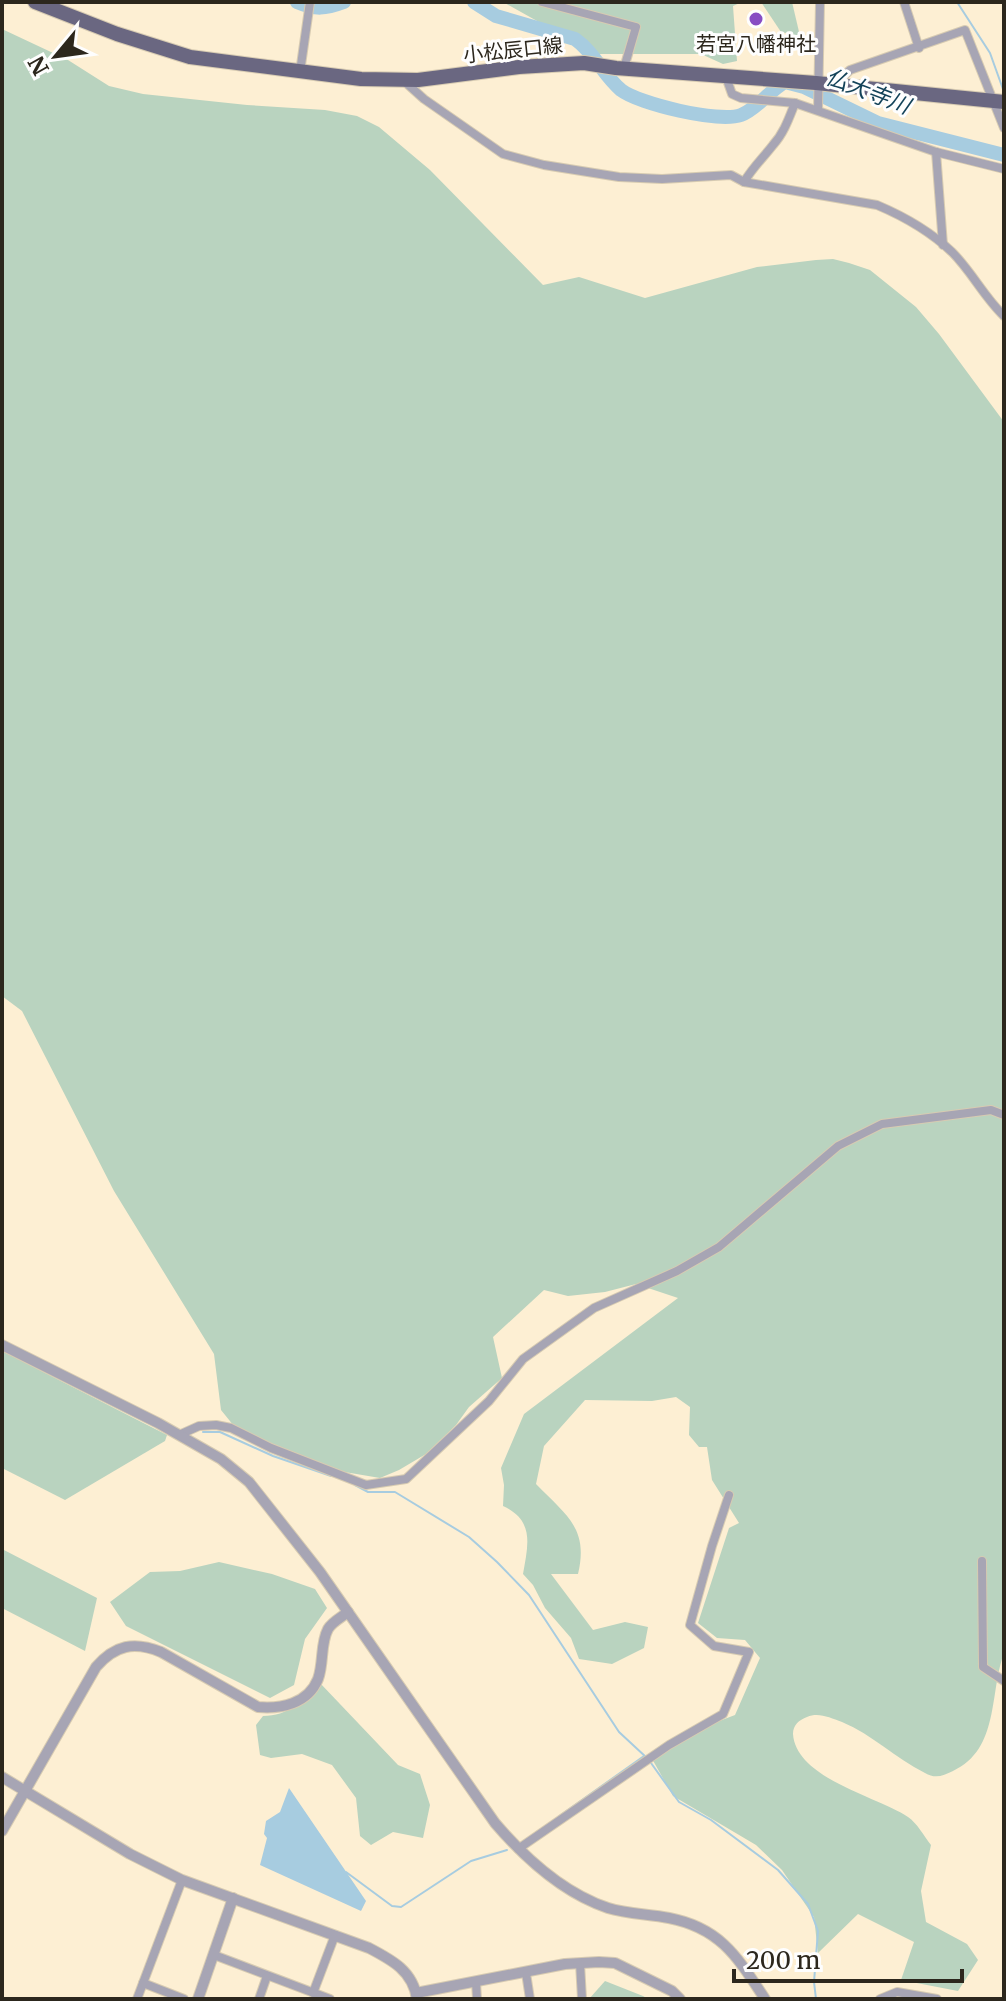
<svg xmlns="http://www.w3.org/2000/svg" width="1006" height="2001" font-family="Merriweather,'Noto Sans JP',serif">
	<rect width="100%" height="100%" fill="#fdefd3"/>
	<g fill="#b9d3bf">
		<polygon points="503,2 742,2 733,6 737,61 723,64 701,54 596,54"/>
		<polygon points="761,2 792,2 800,36 781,32"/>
		<path d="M2,29L68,60L109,86L143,94L247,105L325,110L357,116L379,127L430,170L543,285L579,277L645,298L757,267L816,260L833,259L849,263L870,270L916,307L939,334L1004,422V1653C989,1693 1000,1749 953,1771C943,1776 935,1779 925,1773C895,1758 873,1735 842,1722C830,1718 819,1712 807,1717C799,1720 793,1725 793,1734C796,1779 879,1797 908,1817C917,1823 924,1836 931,1845L921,1891L926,1922L967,1944L978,1960L958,1991L901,1980L914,1942L858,1914L818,1953L814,1917L782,1870L756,1845L673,1796L651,1757L667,1741L735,1715L760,1658L745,1640L717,1638L698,1623L729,1528L739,1523L712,1480L707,1447H699L689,1435L690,1407L676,1397L652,1401L585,1400L544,1446L536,1484C566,1515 589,1528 578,1574H551L593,1630L625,1622L648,1627L644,1648L612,1664L579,1659L571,1638L545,1608L533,1585L523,1574C528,1545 535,1521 503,1506L504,1485L501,1468L524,1414L678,1298L636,1284L605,1292L568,1296L544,1290L493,1337L502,1378L469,1407L456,1425L426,1454L399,1470L380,1478L327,1469L281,1447L238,1431L221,1410L214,1354L114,1191L22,1011L2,996Z"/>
		<polygon points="2,1351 167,1435 165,1441 65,1500 2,1468"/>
		<polygon points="2,1549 97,1598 85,1651 2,1608"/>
		<polygon points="219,1562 272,1574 315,1589 327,1608 305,1639 294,1685 270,1698 126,1626 110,1602 150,1572 180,1571"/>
		<path d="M320,1683L398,1765L420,1774L430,1805L423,1838L393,1832L371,1845L360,1836L356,1798L332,1765L302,1754L271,1758L260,1755L256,1725L263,1716C288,1716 303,1701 320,1683Z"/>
		<polygon points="605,1981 643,1996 648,1999 589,1999"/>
	</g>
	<polygon fill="#a7cce0" points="289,1788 366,1901 361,1911 260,1865 267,1838 264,1834 266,1821 280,1812"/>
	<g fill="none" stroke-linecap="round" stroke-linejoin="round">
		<g stroke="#a7cce0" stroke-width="2">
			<polyline points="957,2 990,53 1004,92"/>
			<polyline points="203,1432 220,1432 273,1456 331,1476"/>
			<polyline points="355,1485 368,1492 395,1492 469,1537 497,1562 529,1595 619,1732 647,1758"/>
			<polyline points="651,1763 679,1802 711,1820 778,1870 808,1904 818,1931 814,1982 816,1999"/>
			<polyline points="558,1817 644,1756"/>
			<polyline points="346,1872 392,1906 401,1907 471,1861 507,1850"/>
			<polyline points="891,1998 911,1999"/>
		</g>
		<g stroke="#a7cce0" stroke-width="14">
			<path d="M297,2C316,10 325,9 344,2"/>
			<path d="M474,2L496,16L575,39C595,53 603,75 621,90C639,104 719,123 741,115C757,109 769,91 785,82L804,87L878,123L1004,155"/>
		</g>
		<g stroke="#d7cbb2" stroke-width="10">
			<g id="minor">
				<polyline points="542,2 636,27 624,68"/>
				<polyline points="904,2 919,48"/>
				<polyline points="300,72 310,2"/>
				<polyline points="726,77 732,94 741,98 795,103 936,152 1004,169"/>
				<path d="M404,81L424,99L503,154L544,165L619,177L662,179L731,175L744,182L877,205C903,216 932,233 952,252C972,272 984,297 1004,316"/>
				<polyline points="834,85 850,70 965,30 1004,128"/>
				<polyline points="818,110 820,2"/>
				<polyline points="936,152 943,245"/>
				<path d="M744,182C753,167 763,158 773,145C784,133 789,118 795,103"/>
				<polyline points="179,1435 199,1426 216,1425 231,1428 271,1448 366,1485 406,1479 489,1401 523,1359 594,1308 677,1271 719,1247 838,1146 882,1124 991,1110 1004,1115"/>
				<polyline points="982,1561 983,1667 1004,1681"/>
				<polyline points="518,1849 669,1745 723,1714 749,1652 714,1646 690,1625 712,1546 729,1495"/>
				<polyline points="214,1955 330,1999"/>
				<polyline points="580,1963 582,1999"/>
				<polyline points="526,1973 530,1999"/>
				<polyline points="476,1982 477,1999"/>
				<polyline points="143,1983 184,1999"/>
				<polyline points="313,1993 335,1935"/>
				<polyline points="137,1999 182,1880"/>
				<polyline points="259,1999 267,1976"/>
				<polyline points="880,1999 897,1992 937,1999"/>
			</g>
		</g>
		<g stroke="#d7cbb2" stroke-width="12">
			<g id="tertiary">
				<path d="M2,1345L158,1423L221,1459L249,1482L320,1572L495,1823C525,1858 563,1893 608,1908C627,1914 649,1914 669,1918C721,1928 738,1958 765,1999"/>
				<path d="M2,1777L130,1854L182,1880L369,1948C392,1960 413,1971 417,1999"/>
				<path d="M2,1831L96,1667C115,1645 134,1641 161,1652L258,1707C281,1709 308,1704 318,1679C324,1663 320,1644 328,1629C332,1622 342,1617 348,1612"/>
				<polyline points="416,1993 565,1964 599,1962 615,1963 672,1991 680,1999"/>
				<polyline points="198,1999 233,1898"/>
			</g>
		</g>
		<g stroke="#d7cbb2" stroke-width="16">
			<polyline id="primary" points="35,2 117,34 190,57 361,79 418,80 519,67 584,63 616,68 816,83 1004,102"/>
		</g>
		<use href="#minor" stroke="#a7a5b4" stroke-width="8"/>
		<use href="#tertiary" stroke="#a7a5b4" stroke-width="10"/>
		<use href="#primary" stroke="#6a6781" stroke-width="14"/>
	</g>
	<circle fill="#884dc3" stroke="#fefefe" stroke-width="3" cx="756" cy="19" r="8"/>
	<g text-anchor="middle" stroke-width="6" stroke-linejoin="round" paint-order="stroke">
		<g font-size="20" fill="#2c271d" stroke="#fefefe">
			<text x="756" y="51">若宮八幡神社</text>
		</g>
		<g font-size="20" fill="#2c271d" stroke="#fefefe">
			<text transform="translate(513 50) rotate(-6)" y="7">小松辰口線</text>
		</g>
		<g font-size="22" font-style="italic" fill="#144359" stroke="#fefefe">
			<text transform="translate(868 91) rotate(21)" y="8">仏大寺川</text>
		</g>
	</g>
	<rect width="1006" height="2001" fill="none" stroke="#2c271d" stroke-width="8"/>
	<g transform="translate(56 56) rotate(241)" stroke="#fefefe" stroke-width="6" paint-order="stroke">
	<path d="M0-6L14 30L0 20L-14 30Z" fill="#2c271d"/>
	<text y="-12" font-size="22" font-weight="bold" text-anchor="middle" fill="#2c271d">N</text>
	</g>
	<path d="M734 1969v12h228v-12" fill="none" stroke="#2c271d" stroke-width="4"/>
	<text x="746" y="1969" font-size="24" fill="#2c271d" stroke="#fefefe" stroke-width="6" paint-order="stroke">200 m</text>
</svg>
